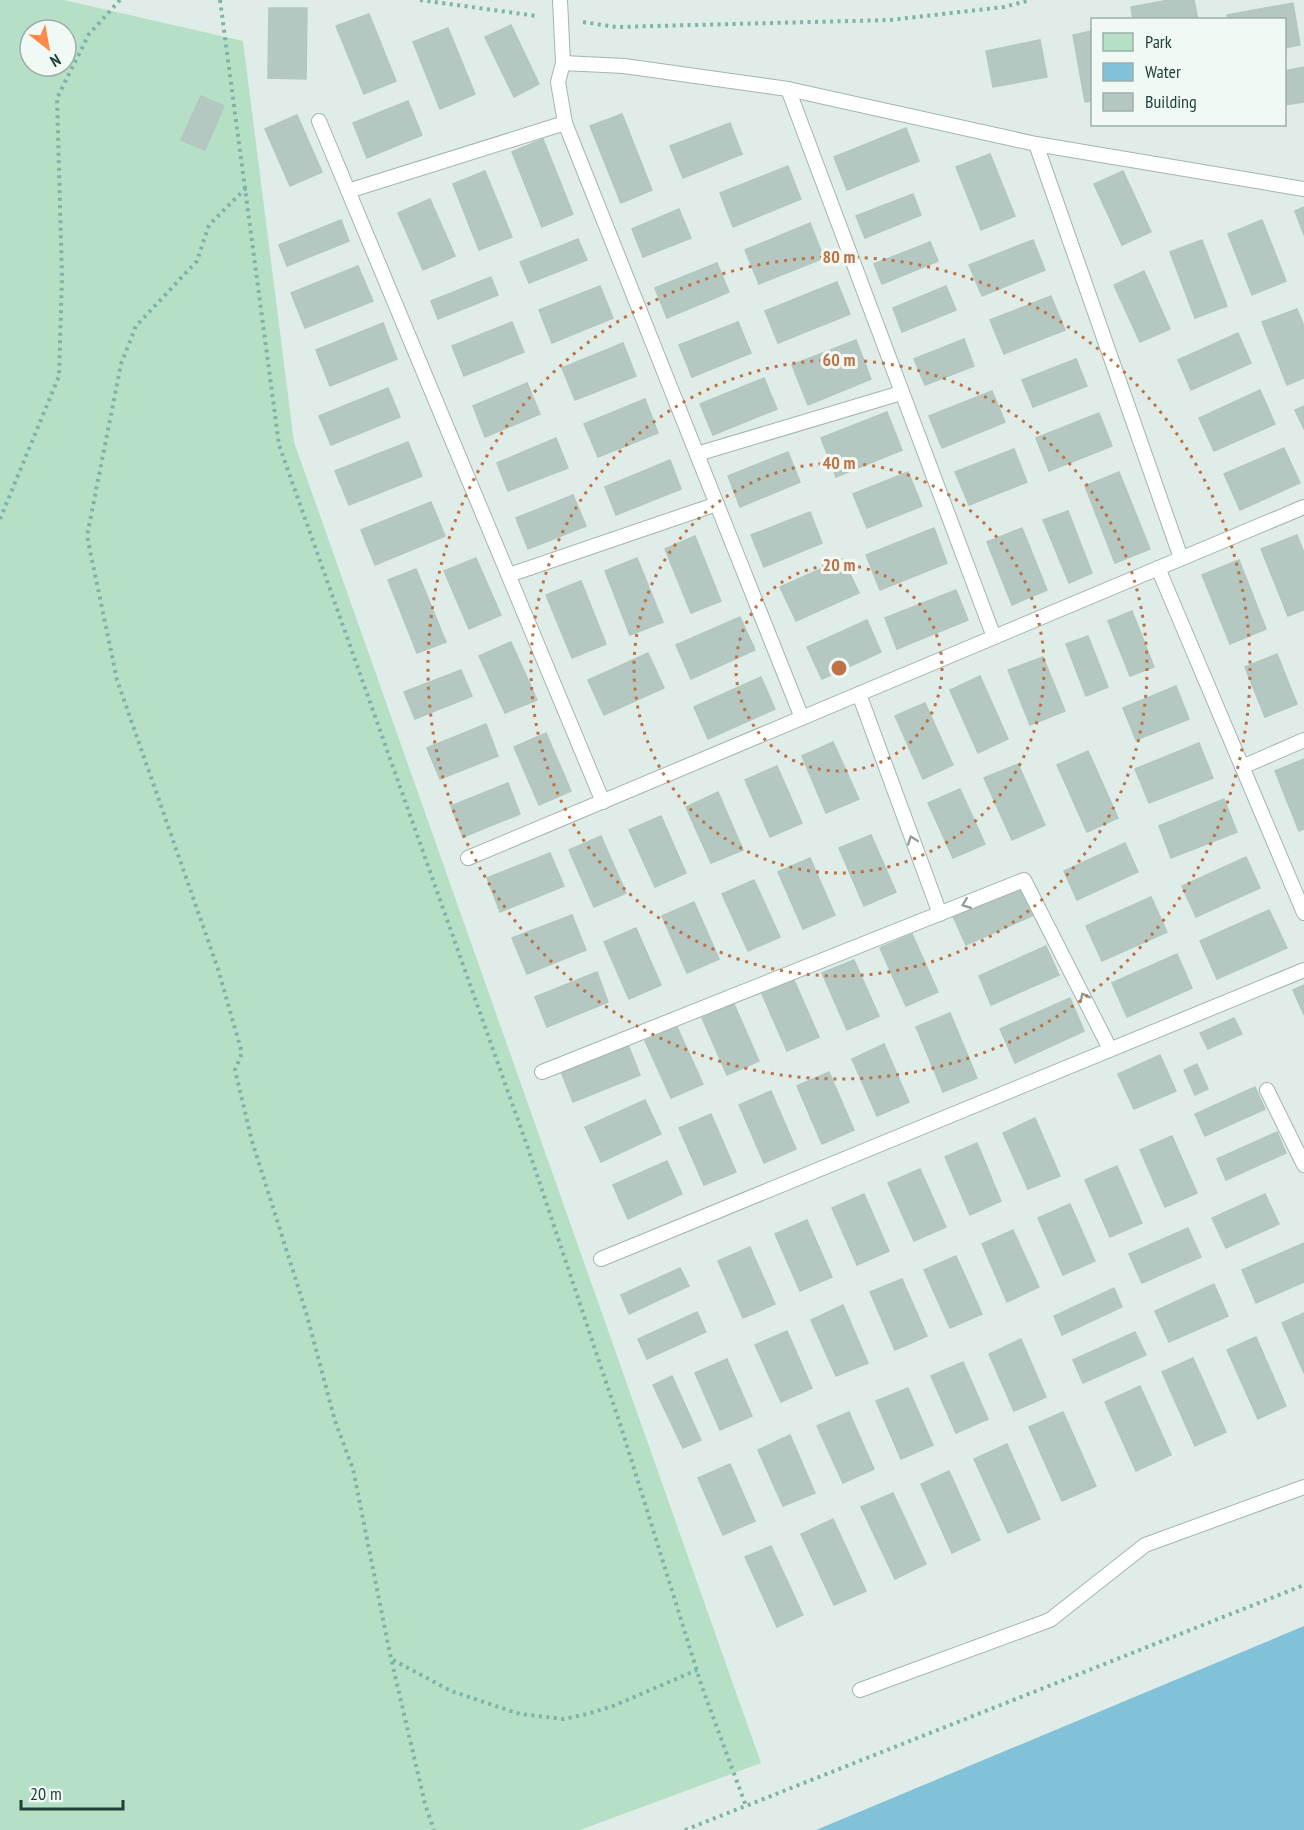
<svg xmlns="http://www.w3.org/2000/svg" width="1304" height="1830" font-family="'PT Sans Narrow',sans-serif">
	<rect width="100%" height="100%" fill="#e0ece8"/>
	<path fill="#b6e0c6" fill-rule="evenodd" d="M0,0H64L243,41L294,442L761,1763L580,1830H0ZM30,30H66V66H30Z"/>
	<polygon fill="#82c2d8" points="1304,1626 1304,1830 816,1830"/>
	<g fill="#b5c7c1" stroke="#b2c7c0" stroke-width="1.5">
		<polygon points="1169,0 1194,0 1198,20 1133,20 1131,7"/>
		<polygon points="1293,3 1300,45 1284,48 1284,20 1228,20 1227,15"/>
		<polygon points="269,8 307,8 306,79 268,78"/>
		<polygon points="369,14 396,81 364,94 336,26"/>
		<polygon points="511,25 539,84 514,97 485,37"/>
		<polygon points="448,28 475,94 440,109 413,42"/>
		<polygon points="1092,31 1092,101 1085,102 1073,35"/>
		<polygon points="1040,40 1047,77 993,87 986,51"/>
		<polygon points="1304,67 1304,102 1284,105 1284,71"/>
		<polygon points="201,96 224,106 205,150 181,140"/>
		<polygon points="408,101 422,135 367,158 353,123"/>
		<polygon points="622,114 652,190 621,203 590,126"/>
		<polygon points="297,115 322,172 290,186 265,129"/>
		<polygon points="730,123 742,154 683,178 670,146"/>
		<polygon points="906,128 919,161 847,190 834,157"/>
		<polygon points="543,139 573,214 542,227 512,152"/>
		<polygon points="990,154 1015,216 981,230 956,167"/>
		<polygon points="788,166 801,199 733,227 720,193"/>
		<polygon points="485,171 512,237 479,250 453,184"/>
		<polygon points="1123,171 1151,232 1122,245 1094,184"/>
		<polygon points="913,194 921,215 865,238 856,216"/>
		<polygon points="430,199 455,256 423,270 398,213"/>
		<polygon points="1304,207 1304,235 1295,211"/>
		<polygon points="679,209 691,238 643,257 632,229"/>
		<polygon points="341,220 349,241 287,266 279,245"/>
		<polygon points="1262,220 1286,281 1252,295 1228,234"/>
		<polygon points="810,223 824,258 759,284 745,250"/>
		<polygon points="578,239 587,260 529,283 520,262"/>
		<polygon points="1033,240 1045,270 982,296 969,265"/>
		<polygon points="1202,240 1227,306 1195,318 1170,252"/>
		<polygon points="930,242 938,261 882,284 874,264"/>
		<polygon points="717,263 729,292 667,318 655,288"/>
		<polygon points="358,266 373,301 305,328 291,293"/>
		<polygon points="1144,271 1170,329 1140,342 1114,285"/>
		<polygon points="491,277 498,295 438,319 431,301"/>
		<polygon points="837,282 850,314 778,343 765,311"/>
		<polygon points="600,286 613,318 552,343 539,310"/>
		<polygon points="946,286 956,310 902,332 893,308"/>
		<polygon points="1051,296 1065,330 1004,354 990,320"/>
		<polygon points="1297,309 1304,326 1304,378 1287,385 1262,322"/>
		<polygon points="512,322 524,352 464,376 452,346"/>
		<polygon points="738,322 751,353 692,377 679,345"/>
		<polygon points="383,323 397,359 330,386 316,350"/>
		<polygon points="1238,333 1251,363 1191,390 1178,360"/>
		<polygon points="964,339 974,366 925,385 914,359"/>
		<polygon points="856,340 871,379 808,405 792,365"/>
		<polygon points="623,343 636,376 575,400 562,368"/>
		<polygon points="1076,359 1087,386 1033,407 1022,380"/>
		<polygon points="764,378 777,409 713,435 700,404"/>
		<polygon points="527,383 540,414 485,437 473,406"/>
		<polygon points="388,388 400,417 331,445 319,416"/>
		<polygon points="1260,390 1275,424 1214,451 1199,418"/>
		<polygon points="992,391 1005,422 942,448 929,416"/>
		<polygon points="645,399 658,433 598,457 584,424"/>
		<polygon points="1304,406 1304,429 1295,410"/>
		<polygon points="887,412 902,450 836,477 821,438"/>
		<polygon points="1099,413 1112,446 1049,471 1036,438"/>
		<polygon points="556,438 568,468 508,491 497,463"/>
		<polygon points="408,442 422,476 349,505 335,471"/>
		<polygon points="1284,448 1300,483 1240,510 1224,474"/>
		<polygon points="1014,449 1027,482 969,505 955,472"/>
		<polygon points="788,452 800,482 740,507 728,476"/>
		<polygon points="670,460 681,489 616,515 605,487"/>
		<polygon points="908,472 922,506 867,528 853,494"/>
		<polygon points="1119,472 1150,549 1115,563 1085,486"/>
		<polygon points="573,495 586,526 528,549 516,518"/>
		<polygon points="431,502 445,536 375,565 361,530"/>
		<polygon points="1068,511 1092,573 1069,583 1043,520"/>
		<polygon points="810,512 822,543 764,567 751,535"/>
		<polygon points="934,528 947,563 880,590 866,555"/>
		<polygon points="1022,528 1047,590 1012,605 987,542"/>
		<polygon points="1297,535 1304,553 1304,610 1288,616 1261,549"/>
		<polygon points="695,536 721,601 691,613 665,549"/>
		<polygon points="476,558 501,615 469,629 444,571"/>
		<polygon points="637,558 663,622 630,635 605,571"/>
		<polygon points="843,559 859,593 796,621 780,587"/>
		<polygon points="1239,560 1266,629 1230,644 1202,575"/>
		<polygon points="416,569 446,642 417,653 388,580"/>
		<polygon points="581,581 606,644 572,658 546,595"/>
		<polygon points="956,590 968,620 897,649 885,618"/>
		<polygon points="1132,611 1154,667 1130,676 1108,621"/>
		<polygon points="740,617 755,650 691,679 676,645"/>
		<polygon points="867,620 881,652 822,679 807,647"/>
		<polygon points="1088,636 1108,687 1086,696 1066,644"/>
		<polygon points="511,642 537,700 505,713 479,656"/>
		<polygon points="648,653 664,688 604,715 588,680"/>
		<polygon points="1277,654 1297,704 1265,717 1245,667"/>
		<polygon points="1043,657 1065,711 1030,725 1008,670"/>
		<polygon points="461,670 472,696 415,719 404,692"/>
		<polygon points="980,676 1008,739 978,753 950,690"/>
		<polygon points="761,677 775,709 708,739 694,707"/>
		<polygon points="1176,686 1189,719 1136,740 1123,708"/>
		<polygon points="925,703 953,765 923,779 895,716"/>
		<polygon points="486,724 498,756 440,779 427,748"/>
		<polygon points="546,733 571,791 539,805 514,747"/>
		<polygon points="833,742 859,799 826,813 802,756"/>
		<polygon points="1199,743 1213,778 1149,803 1135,769"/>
		<polygon points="1088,751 1118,818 1087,832 1057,765"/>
		<polygon points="1304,759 1304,829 1299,831 1275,771"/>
		<polygon points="1018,764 1045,825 1012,840 984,778"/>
		<polygon points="777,766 802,823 770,837 745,780"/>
		<polygon points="508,783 520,814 463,837 451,806"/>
		<polygon points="960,789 985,844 953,858 928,803"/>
		<polygon points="718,792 743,850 711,863 686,807"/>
		<polygon points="1224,799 1237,832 1171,858 1159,826"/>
		<polygon points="661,816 686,873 655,887 629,830"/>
		<polygon points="871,835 896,892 864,906 839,848"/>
		<polygon points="601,836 626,893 594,907 569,850"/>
		<polygon points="1125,843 1138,872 1077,900 1064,871"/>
		<polygon points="550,853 564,886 500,912 487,878"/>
		<polygon points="1246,857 1260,888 1196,917 1182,886"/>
		<polygon points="810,858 835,915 803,929 778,872"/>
		<polygon points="754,880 780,937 748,951 722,894"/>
		<polygon points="1022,882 1036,914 966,945 952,914"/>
		<polygon points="1151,897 1167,932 1102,961 1086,926"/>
		<polygon points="694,902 719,959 687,973 662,916"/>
		<polygon points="1269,910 1287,948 1217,979 1200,941"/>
		<polygon points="572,915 586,950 527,974 512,938"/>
		<polygon points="636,928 661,985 629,999 604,942"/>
		<polygon points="912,934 938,992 906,1006 880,948"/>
		<polygon points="1046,946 1059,975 991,1005 979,976"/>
		<polygon points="1177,954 1192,988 1127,1017 1112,983"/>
		<polygon points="854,960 879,1016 847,1030 822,973"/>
		<polygon points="597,972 608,1002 547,1027 535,997"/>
		<polygon points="794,980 819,1037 787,1051 762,994"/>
		<polygon points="1304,985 1304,1015 1293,990"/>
		<polygon points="1070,998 1084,1031 1015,1063 1000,1029"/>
		<polygon points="734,1004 759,1061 727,1075 702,1018"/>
		<polygon points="950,1013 977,1078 943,1092 916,1027"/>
		<polygon points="1234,1018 1242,1034 1208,1049 1200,1033"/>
		<polygon points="677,1027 703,1084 671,1098 645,1041"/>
		<polygon points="627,1042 640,1075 573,1102 560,1069"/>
		<polygon points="884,1044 909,1102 877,1116 852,1059"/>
		<polygon points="1160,1055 1176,1091 1134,1109 1118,1074"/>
		<polygon points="1197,1064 1208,1089 1195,1095 1184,1070"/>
		<polygon points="829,1072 854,1130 822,1144 797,1086"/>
		<polygon points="1255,1087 1265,1109 1205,1136 1195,1114"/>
		<polygon points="771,1091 796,1149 764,1163 739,1105"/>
		<polygon points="645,1100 661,1134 601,1162 585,1127"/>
		<polygon points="711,1114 736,1172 704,1185 679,1128"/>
		<polygon points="1035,1118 1060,1176 1028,1189 1003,1133"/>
		<polygon points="1277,1132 1286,1153 1226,1180 1217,1159"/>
		<polygon points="1172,1136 1197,1193 1165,1207 1140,1150"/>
		<polygon points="977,1143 1001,1201 970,1215 945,1157"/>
		<polygon points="667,1161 682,1194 628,1219 613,1185"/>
		<polygon points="1117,1166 1142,1223 1110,1237 1085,1180"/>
		<polygon points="920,1169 946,1227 914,1241 888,1183"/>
		<polygon points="864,1194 889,1251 857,1265 832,1208"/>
		<polygon points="1265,1194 1279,1224 1226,1248 1212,1218"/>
		<polygon points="1070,1204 1095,1261 1063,1275 1038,1218"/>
		<polygon points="807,1220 832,1277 800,1291 775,1234"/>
		<polygon points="1188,1228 1201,1257 1142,1283 1129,1254"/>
		<polygon points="1013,1230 1039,1287 1007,1302 982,1244"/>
		<polygon points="1304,1243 1304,1282 1256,1303 1242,1270"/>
		<polygon points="750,1247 775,1304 743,1318 718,1261"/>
		<polygon points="956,1256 982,1314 950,1328 924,1270"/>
		<polygon points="680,1268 689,1286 629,1314 621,1295"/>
		<polygon points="902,1279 927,1336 895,1350 870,1292"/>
		<polygon points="1214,1284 1228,1316 1169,1342 1155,1311"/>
		<polygon points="1114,1288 1122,1307 1062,1335 1054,1316"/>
		<polygon points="843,1305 868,1363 836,1376 811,1320"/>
		<polygon points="697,1312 706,1332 647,1359 638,1339"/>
		<polygon points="1304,1313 1304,1373 1282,1323"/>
		<polygon points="787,1331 812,1388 781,1402 755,1345"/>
		<polygon points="1135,1332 1146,1355 1083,1383 1073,1360"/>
		<polygon points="1256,1337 1286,1406 1258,1419 1227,1350"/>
		<polygon points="1021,1339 1046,1397 1014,1411 989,1354"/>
		<polygon points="1193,1358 1226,1432 1195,1446 1162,1372"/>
		<polygon points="727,1359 752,1416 720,1430 695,1373"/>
		<polygon points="963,1362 988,1419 956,1433 931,1376"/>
		<polygon points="672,1376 701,1440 683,1448 653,1385"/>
		<polygon points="1140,1386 1171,1455 1136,1471 1105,1402"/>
		<polygon points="908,1388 933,1445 901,1459 876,1401"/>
		<polygon points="849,1412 874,1469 843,1483 817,1426"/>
		<polygon points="1063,1412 1096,1486 1062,1501 1029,1427"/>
		<polygon points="790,1435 815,1493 783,1506 758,1450"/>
		<polygon points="1007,1444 1040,1519 1008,1533 974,1459"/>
		<polygon points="730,1464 755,1521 723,1535 698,1478"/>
		<polygon points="949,1471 980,1540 952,1553 921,1484"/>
		<polygon points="893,1493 926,1564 895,1579 861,1507"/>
		<polygon points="833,1519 866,1591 834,1605 801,1534"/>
		<polygon points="771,1546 803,1615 777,1627 745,1557"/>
	</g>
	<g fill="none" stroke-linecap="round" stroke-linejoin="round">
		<g stroke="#a2b5b0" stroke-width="16">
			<g id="service">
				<polyline points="560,0 563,63"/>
				<polyline points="788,89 994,637"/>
				<polyline points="319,121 603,802"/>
				<polyline points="1036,144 1181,558"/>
				<polyline points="348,191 565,123"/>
				<polyline points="697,454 901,393"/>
				<polyline points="1158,568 1304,913"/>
				<polyline points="509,575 717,504"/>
				<polyline points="859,694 940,914"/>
				<polyline points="802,718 565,123 558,82 563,63 624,66 788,89 1036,144 1304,189"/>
				<polyline points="1242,767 1304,740"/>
				<polyline points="468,858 1304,507"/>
				<polyline points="542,1072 1024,880 1110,1049"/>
				<polyline points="1267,1090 1304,1165"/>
				<polyline points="601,1259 1304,970"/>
				<polyline points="860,1690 1050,1620 1145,1545 1304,1487"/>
			</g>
		</g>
		<g stroke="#7db3a8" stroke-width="4" stroke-dasharray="3 4.5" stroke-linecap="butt">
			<polyline points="220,0 279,445 530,1154 622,1430 702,1687 746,1806"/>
			<polyline points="420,0 537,16"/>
			<polyline points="583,22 616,27 890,20 1004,7 1031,0"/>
			<polyline points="246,188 209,225 197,261 136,326 121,364 87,536 117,680 218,969 242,1053 235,1070 252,1141 306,1312 335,1421 353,1469 390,1654 425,1804 434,1830"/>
			<polyline points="0,519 59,376 62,277 57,98 89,34 120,0"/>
			<polyline points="393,1660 451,1691 520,1714 564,1719 587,1714 613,1706 697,1670"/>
			<polyline points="685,1830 1304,1585"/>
		</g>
		<use href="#service" stroke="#fff" stroke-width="14"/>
	</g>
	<defs><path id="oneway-chevron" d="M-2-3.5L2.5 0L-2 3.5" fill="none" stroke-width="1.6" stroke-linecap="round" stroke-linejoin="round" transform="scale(1.5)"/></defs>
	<g stroke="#8f9f9c">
		<use href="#oneway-chevron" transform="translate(912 840) rotate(-110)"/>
		<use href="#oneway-chevron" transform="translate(966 904) rotate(158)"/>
		<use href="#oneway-chevron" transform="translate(1084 997) rotate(-117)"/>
	</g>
	<g fill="none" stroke="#bc7346" stroke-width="3" stroke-dasharray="3 6">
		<circle cx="839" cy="668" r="103"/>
		<circle cx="839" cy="668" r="205"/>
		<circle cx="839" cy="668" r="308"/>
		<circle cx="839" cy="668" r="411"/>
	</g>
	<circle cx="839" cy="668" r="9" fill="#bc7346" stroke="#f1f9f5" stroke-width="3"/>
	<g font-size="18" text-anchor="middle" font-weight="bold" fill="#bc7346" stroke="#f1f9f5" stroke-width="6" stroke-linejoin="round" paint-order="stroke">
		<text x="839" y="263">80 m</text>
		<text x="839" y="366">60 m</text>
		<text x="839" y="469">40 m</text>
		<text x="839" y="571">20 m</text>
	</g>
	<rect x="1091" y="18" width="195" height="108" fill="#f1f9f5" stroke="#9dafaa" stroke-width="1.5"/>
	<rect x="1103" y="33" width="30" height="18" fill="#b6e0c6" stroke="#9dafaa" stroke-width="1.5"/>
	<text x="1145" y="48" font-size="18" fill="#1f3f39">Park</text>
	<rect x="1103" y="63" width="30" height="18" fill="#82c2d8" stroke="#9dafaa" stroke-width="1.5"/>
	<text x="1145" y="78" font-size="18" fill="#1f3f39">Water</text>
	<rect x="1103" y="93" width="30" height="18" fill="#b5c7c1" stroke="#9dafaa" stroke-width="1.5"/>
	<text x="1145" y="108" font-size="18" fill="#1f3f39">Building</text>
	<g transform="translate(48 48) rotate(149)"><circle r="28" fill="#f1f9f5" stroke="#9dafaa" stroke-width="1.5"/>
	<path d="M0-4.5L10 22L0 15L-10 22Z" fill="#ff894b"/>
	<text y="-9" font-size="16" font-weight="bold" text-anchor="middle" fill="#1f3f39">N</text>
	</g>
	<path d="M21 1800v9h102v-9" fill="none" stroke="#1f3f39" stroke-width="3"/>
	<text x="30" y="1800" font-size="18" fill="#1f3f39" stroke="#f1f9f5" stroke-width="4.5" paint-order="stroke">20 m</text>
</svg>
